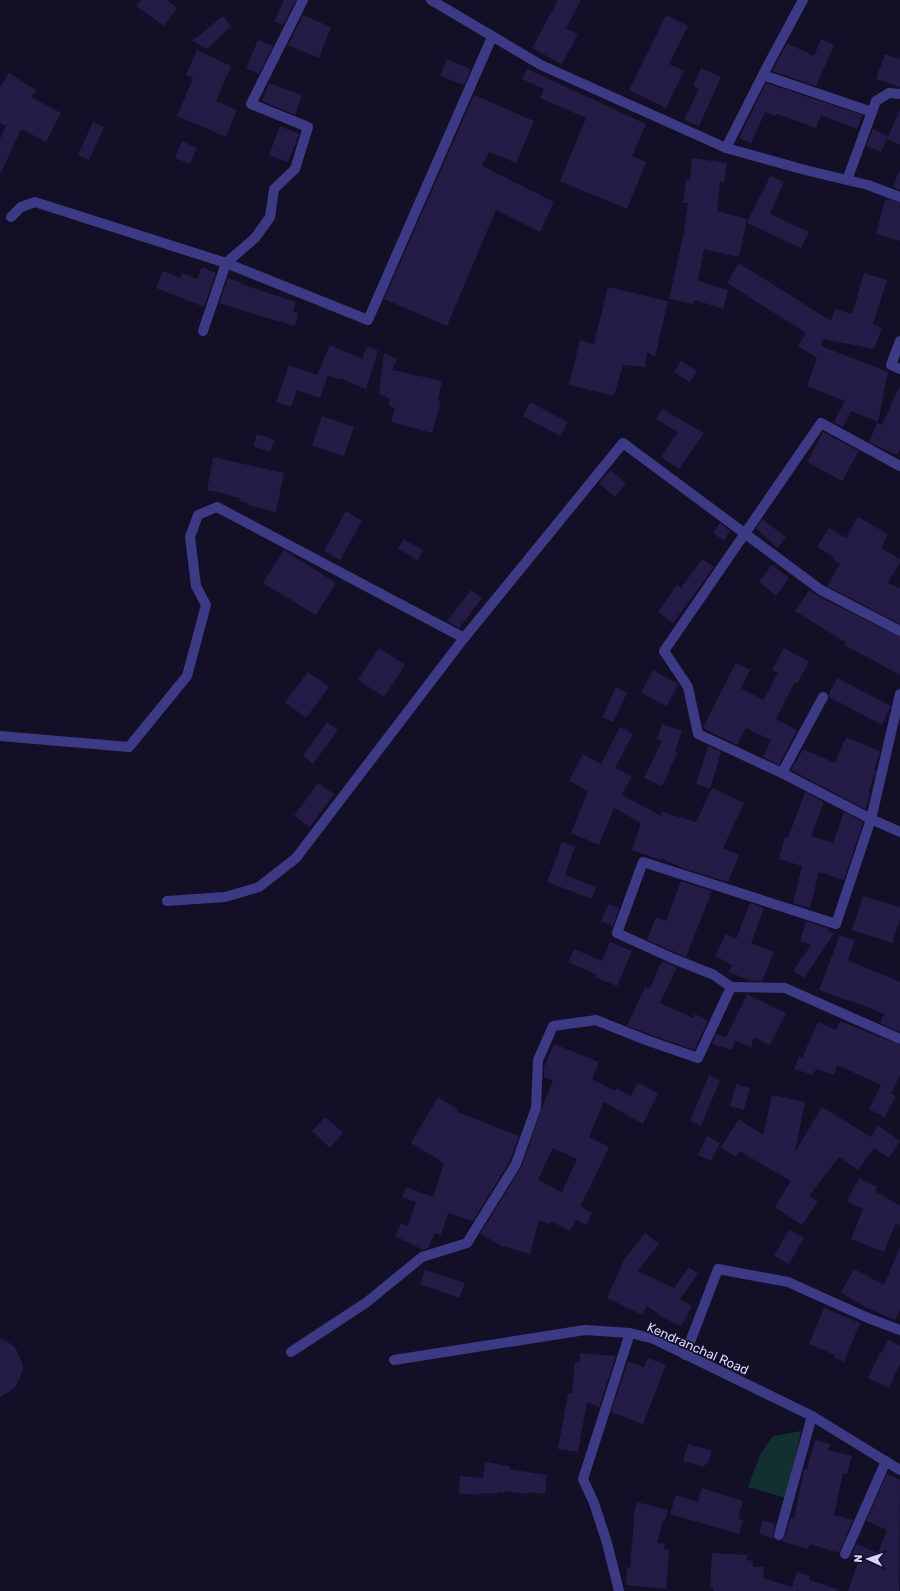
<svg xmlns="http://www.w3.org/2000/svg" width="900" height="1591" font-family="Rubik,sans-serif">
	<rect width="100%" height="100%" fill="#130f26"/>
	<polygon fill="#12302f" points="801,1431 786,1498 748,1487 760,1455 773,1436"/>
	<g fill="#241b47" fill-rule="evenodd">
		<polygon points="141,0 167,0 177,8 164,26 136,6"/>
		<polygon points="284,0 296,0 283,25 274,21"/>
		<polygon points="558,0 581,0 566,28 578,34 562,64 532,48"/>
		<polygon points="303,15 331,27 319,58 288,45"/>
		<polygon points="666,15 688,26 669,64 684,71 666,108 629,90"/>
		<polygon points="223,16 231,26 207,49 192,41"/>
		<polygon points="821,39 834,45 816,86 772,71 787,43 814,56"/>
		<polygon points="258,40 273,46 259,74 246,68"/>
		<polygon points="197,50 231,66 216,101 237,110 226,137 177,116 193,78 186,75"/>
		<polygon points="885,54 900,59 900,87 876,79"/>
		<polygon points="447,59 471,69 464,85 440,76"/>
		<polygon points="701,68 721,77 699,126 684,120 699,89 693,86"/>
		<polygon points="527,69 646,124 632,156 646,162 627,209 560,181 586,118 540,98 544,89 522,79"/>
		<polygon points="9,73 36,90 31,97 61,113 46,142 21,129 0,175 0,139 6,126 0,123 0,87"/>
		<polygon points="269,83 302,95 295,115 262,101"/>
		<polygon points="766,83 862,115 857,129 821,115 816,128 786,117 776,114 775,116 765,112 751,143 739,138"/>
		<polygon points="474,95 534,121 516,163 489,152 482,166 554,202 540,232 496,210 447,326 384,299"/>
		<polygon points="900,109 900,145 887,139"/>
		<polygon points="93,122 104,127 89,160 78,155"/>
		<polygon points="280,126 299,134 288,162 269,155"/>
		<polygon points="873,129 888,136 881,152 866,146"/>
		<polygon points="182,141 197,148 190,164 175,158"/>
		<polygon points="692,158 727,163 724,182 720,181 717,211 747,219 739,257 704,249 698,281 728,290 723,309 695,300 694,304 669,299 684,232 688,203 683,203 686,180 690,180"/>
		<polygon points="899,171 900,171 900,190 893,187"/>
		<polygon points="770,176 784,182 770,214 809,232 801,248 747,223 762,191 763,192"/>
		<polygon points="888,199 900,203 900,241 876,234 885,200 888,201"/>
		<polygon points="739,263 831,321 835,309 852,314 864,273 887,280 873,324 882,328 874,349 823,339 821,346 888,372 878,422 851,411 843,427 834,422 845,401 807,386 817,358 798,346 806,333 727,283"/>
		<polygon points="202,267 216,273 204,307 156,288 163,271 180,278 182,273 197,279"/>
		<polygon points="228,278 242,283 241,284 296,302 293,312 298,313 295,326 244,311 219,303"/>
		<polygon points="608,287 668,301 655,357 647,352 645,367 623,365 614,396 569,385 580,340 594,344"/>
		<polygon points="330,345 362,359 367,346 378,351 366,389 340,378 339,380 328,375 320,398 297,390 291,407 276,402 289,365 317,375"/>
		<polygon points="384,353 397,359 392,370 442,381 438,400 441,401 432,433 391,422 395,408 389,406 390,399 379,394"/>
		<polygon points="681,361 697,371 690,382 674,372"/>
		<polygon points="900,385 900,449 897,455 869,442 877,423 882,425"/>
		<polygon points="530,402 568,422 560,436 523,416"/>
		<polygon points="662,409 704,433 679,469 661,457 678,432 656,419"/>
		<polygon points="322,416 354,427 344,456 312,446"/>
		<polygon points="823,432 859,451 842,481 807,462"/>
		<polygon points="257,434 275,440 270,452 253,446"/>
		<polygon points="213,457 284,473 276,512 248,505 248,503 239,501 240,498 231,496 231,495 207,490"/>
		<polygon points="611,470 626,483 615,497 599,483"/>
		<polygon points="346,511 362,521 340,560 324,551"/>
		<polygon points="858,517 888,534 881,548 900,559 900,562 888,583 900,588 900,624 827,586 840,564 833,559 834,557 817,547 829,528 846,538"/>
		<polygon points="762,519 786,537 777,548 756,528"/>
		<polygon points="720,523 730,531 724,541 713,533"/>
		<polygon points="403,539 423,550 418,560 398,549"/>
		<polygon points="284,550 336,583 316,615 263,583"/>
		<polygon points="702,559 714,567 673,623 658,612 677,585 681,588"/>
		<polygon points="772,565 789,578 776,596 759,582"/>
		<polygon points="471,590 482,598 459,628 447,621"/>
		<polygon points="809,590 818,596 900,637 900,675 844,645 845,642 795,611"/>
		<polygon points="379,648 405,665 384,697 358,680"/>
		<polygon points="784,648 809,662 797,684 795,682 776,719 797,730 779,765 763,757 771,740 746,728 737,745 712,733 703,727 736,663 750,670 741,688 763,700 778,673 772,670"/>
		<polygon points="653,670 678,684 667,706 641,693"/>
		<polygon points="308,672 329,687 306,718 285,702"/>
		<polygon points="837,678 891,706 882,725 829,697 829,694"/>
		<polygon points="616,687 627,693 613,722 602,717"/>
		<polygon points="327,722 338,730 313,764 303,756"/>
		<polygon points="662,724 682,731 675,751 678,752 662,786 644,778 662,741 657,739"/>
		<polygon points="620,727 633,734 615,768 632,776 622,795 661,816 662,812 696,822 712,788 744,803 723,848 739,855 728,882 685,869 661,858 661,860 632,850 641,823 614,808 599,845 571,833 588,791 569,781 583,754 601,764"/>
		<polygon points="846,737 880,751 874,770 876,771 868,792 870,793 868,802 865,809 791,770 803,749 835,763"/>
		<polygon points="708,746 721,752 710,789 696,784"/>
		<polygon points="318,783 334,794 310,827 294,816"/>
		<polygon points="805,792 824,802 811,836 833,843 844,812 863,822 844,880 819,872 810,908 793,903 802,866 779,859 785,837 788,838"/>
		<polygon points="562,842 575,847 565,875 596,887 592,899 547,882"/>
		<polygon points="681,881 712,891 686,957 647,940 656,917 666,921"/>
		<polygon points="863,896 900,907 900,920 892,943 852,930"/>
		<polygon points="750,903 764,908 751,943 774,952 762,981 751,981 729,972 732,965 715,956 726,934 736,939"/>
		<polygon points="609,904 619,908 613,926 601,921"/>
		<polygon points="806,921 828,928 827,930 834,933 804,978 793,971 811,945 800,941"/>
		<polygon points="840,935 855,940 848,960 900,982 900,1032 880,1023 884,1014 849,1000 849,1001 819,990"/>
		<polygon points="610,942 632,951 617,986 595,977 597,975 568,962 574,949 602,961"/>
		<polygon points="662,961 677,967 660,1003 693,1018 695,1014 708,1021 694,1050 627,1026 645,987 650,988"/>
		<polygon points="747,994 786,1013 770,1045 754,1037 751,1047 735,1041 732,1050 712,1044 716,1034 726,1037"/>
		<polygon points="840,1021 900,1045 900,1075 891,1094 896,1096 885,1117 869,1109 881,1085 837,1065 834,1075 816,1069 813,1075 794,1069 799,1056 802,1058 818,1022 836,1030"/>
		<path d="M554,1044L599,1062L592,1079L615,1091L617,1088L631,1096L638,1083L658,1093L643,1124L604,1102L589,1137L609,1147L591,1185L580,1206L592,1213L586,1225L576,1220L570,1231L551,1221L549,1224L539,1220L530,1254L502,1246L480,1234L522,1166L543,1105L553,1081L544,1077V1067ZM553,1148L577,1159L562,1192L538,1180Z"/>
		<polygon points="709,1075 720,1080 701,1126 690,1121"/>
		<polygon points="736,1084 750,1088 744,1110 730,1106"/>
		<polygon points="772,1095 805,1102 795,1152 822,1107 871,1137 878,1125 900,1141 889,1158 874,1148 858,1170 839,1157 809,1196 818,1202 802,1225 775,1207 791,1181 739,1151 736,1157 721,1147 739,1119 763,1135"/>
		<polygon points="438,1097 458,1109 457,1112 519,1136 510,1161 473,1221 448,1213 441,1235 435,1233 428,1248 423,1250 395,1236 401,1223 408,1226 416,1202 402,1197 406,1187 433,1197 444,1163 411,1143"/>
		<polygon points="325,1117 343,1133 330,1148 312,1131"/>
		<polygon points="707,1136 720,1143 711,1161 698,1155"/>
		<polygon points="859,1178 877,1187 875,1191 900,1206 900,1226 896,1223 884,1252 851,1239 863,1209 847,1201"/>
		<polygon points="789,1230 804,1238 789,1264 774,1256"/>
		<polygon points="645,1233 659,1244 638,1271 674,1288 689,1267 698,1274 680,1299 692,1306 681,1326 664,1318 647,1306 642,1315 607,1298 624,1260"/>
		<polygon points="900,1247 900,1309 895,1320 867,1308 841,1293 854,1269 884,1285"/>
		<polygon points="425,1270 465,1283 459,1298 420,1284"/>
		<polygon points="824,1308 860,1323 844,1362 834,1357 835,1355 809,1344"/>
		<polygon points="0,1338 11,1344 16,1349 22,1363 23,1370 17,1384 12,1390 0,1397"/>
		<polygon points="888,1340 900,1346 900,1364 889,1388 868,1378 880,1352 882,1353"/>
		<polygon points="580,1353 616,1356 599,1407 587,1402 578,1452 558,1449 568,1394 572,1394 575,1362 579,1363"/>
		<polygon points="648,1358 666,1365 643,1424 611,1412 628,1361 644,1367"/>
		<polygon points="815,1440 830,1444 828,1450 852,1456 847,1474 843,1473 834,1515 853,1520 839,1553 810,1544 808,1549 781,1541 785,1537 791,1517 794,1518 804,1469 807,1469"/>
		<polygon points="688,1444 712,1451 708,1463 706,1463 704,1467 683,1461"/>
		<polygon points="485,1462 509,1466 509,1469 547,1475 545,1494 529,1492 528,1494 505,1491 505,1493 498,1492 497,1494 490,1493 489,1494 480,1493 479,1495 459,1493 460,1476 483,1478"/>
		<polygon points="887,1474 900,1480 899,1591 848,1591 858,1562 858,1559 851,1557 856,1544 878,1553 887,1530 866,1521"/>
		<polygon points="702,1488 743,1501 738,1519 743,1520 739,1534 670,1514 676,1495 698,1502"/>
		<polygon points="637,1502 668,1510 665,1521 663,1520 657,1543 665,1544 664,1549 669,1550 666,1589 626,1585 627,1567 630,1568 634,1519 633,1519"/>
		<polygon points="763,1520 775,1524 773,1534 774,1539 759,1534"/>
		<polygon points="712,1553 747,1555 747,1560 753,1561 753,1567 764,1567 763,1578 792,1587 797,1572 810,1576 809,1580 837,1589 837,1591 801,1591 797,1590 796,1591 713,1591 713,1588 710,1588"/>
	</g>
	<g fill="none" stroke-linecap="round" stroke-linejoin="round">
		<g stroke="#3d3a85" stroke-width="10">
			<polyline points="431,0 541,65 726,148 809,171 868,185 900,197"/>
			<polyline points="763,75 872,112"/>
			<polyline points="726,148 769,63 803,0"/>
			<polyline points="847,180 876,101 889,93 900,94"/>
			<polyline points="11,217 21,207 35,202 226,263 368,320 492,37"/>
			<polyline points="203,331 226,263 255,238 270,217 274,189 295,169 308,127 251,104 303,0"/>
			<polyline points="900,341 891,365 900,369"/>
			<polyline points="900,466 821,423 664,651 688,687 698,734 782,773 871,819 900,832"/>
			<polyline points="0,736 129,747 187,676 206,605 196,586 190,537 198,515 217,507 464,638 623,443 821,590 900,631"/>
			<polyline points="782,773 823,697"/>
			<polyline points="167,901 225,897 259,887 296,858 464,638"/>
			<polyline points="731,987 785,988 900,1039"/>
			<polyline points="291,1352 367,1302 422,1257 467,1243 516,1164 536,1108 538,1060 553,1026 596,1020 646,1040 698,1058 731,987 714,975 674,959 617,933 643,862 836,924 871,819 900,694"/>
			<polyline points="685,1355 718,1269 788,1282 868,1318 900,1330"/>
			<polyline points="394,1360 585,1330 630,1333 654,1339 812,1416 900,1470"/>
			<polyline points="779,1535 812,1416"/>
			<polyline points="845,1554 886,1461"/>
			<polyline points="619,1591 607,1543 594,1503 583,1479 630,1333"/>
		</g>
	</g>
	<g text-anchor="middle" stroke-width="3.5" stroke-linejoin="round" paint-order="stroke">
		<g font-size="13" fill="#d9d4ff" stroke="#130f26">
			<text transform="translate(698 1348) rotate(24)" y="5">Kendranchal Road</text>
		</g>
	</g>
	<g transform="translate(868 1559) rotate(273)" stroke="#130f26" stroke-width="3" paint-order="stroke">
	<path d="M0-3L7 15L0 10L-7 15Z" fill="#d9d4ff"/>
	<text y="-6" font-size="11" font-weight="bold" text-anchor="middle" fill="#d9d4ff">N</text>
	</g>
</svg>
